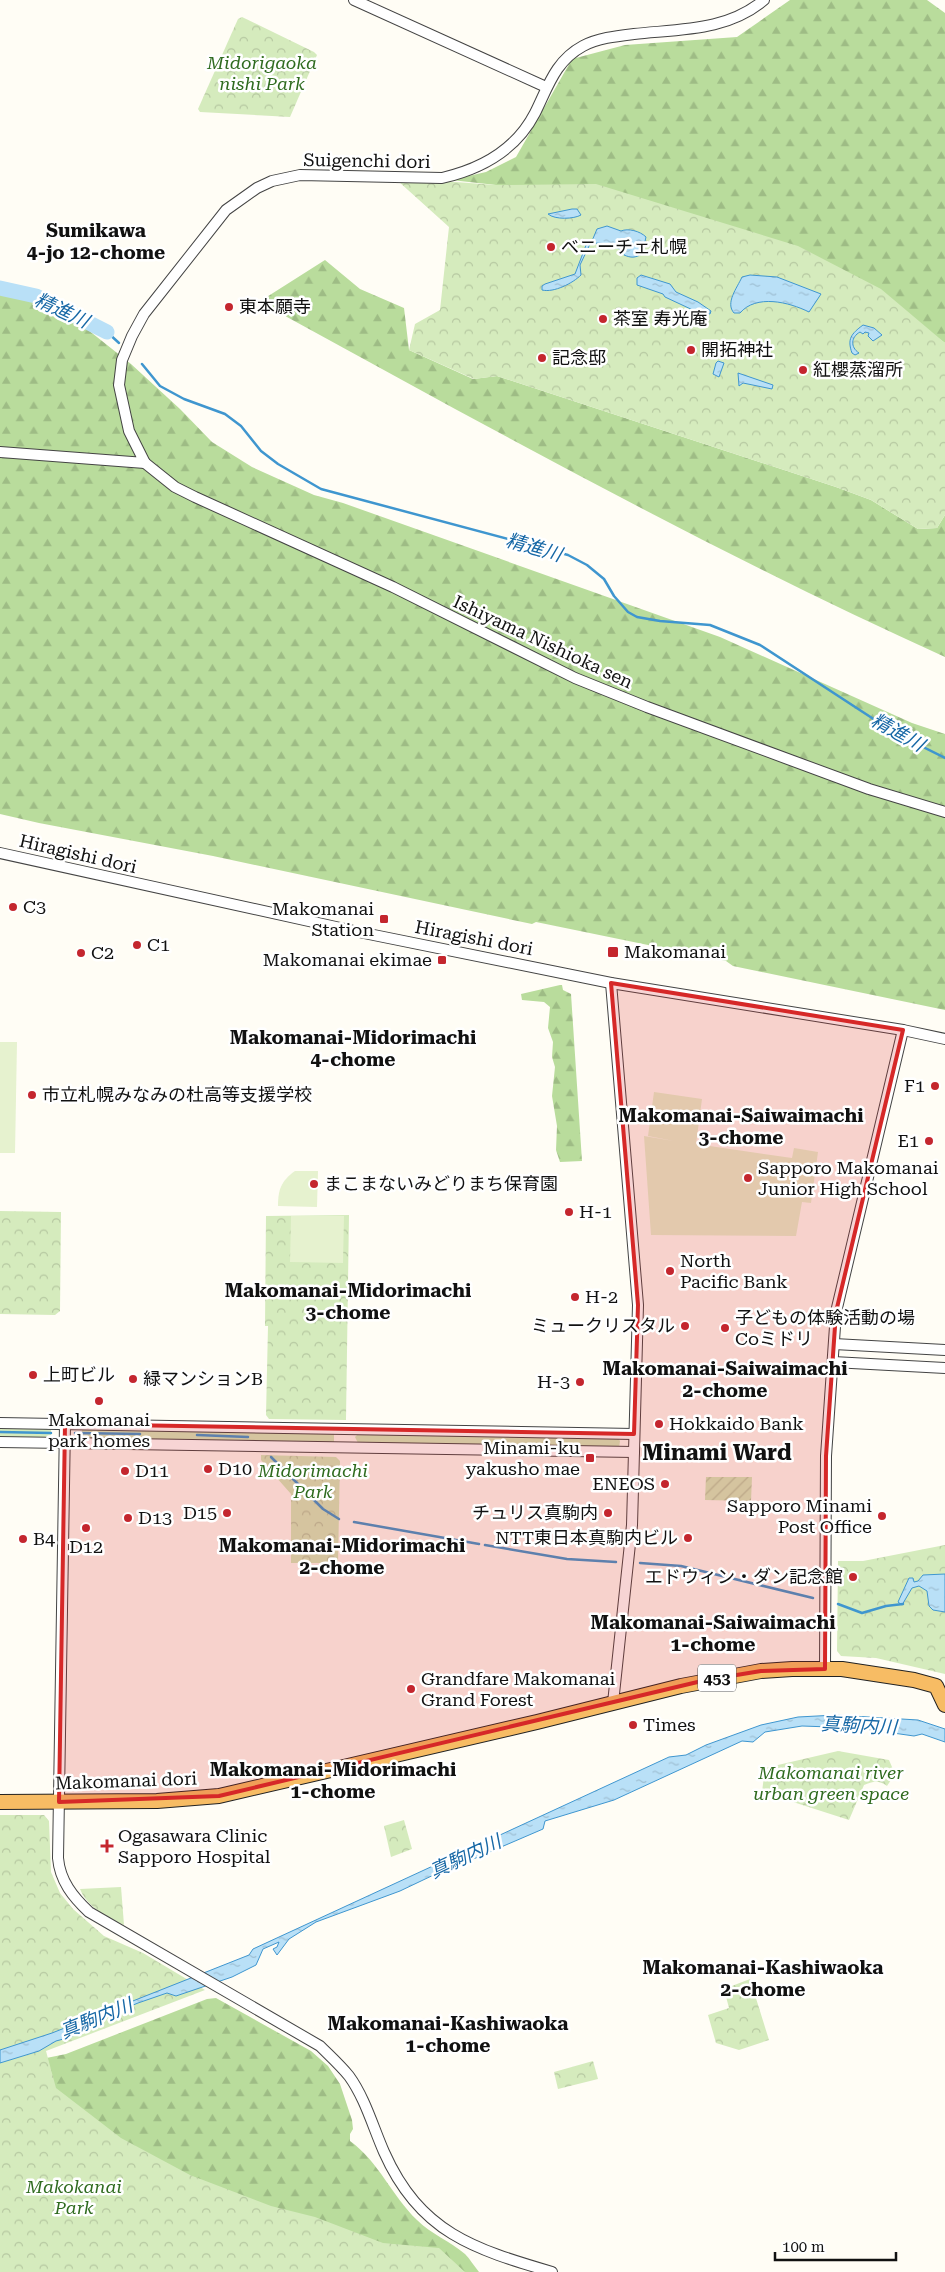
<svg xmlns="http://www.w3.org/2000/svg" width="945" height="2272" font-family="'Roboto Serif','Noto Sans JP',serif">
	<defs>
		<pattern id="forest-firs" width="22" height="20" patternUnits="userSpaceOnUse" patternTransform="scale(1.25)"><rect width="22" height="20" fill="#b9dc9c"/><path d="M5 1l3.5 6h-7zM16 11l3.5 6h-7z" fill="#9ebc85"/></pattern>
		<pattern id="park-crowns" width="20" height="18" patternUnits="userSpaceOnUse" patternTransform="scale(1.25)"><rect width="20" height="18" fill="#d5ebbd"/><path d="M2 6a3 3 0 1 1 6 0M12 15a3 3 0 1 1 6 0" fill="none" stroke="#b6c8a1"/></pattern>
		<pattern id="garden-furrows" width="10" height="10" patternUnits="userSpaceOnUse" patternTransform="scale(1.25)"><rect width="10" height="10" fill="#d5ebbd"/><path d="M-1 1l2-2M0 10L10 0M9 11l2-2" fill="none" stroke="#b6c8a1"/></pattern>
		<pattern id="water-ripples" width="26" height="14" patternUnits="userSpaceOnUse" patternTransform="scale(1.25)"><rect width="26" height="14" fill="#b9e0f7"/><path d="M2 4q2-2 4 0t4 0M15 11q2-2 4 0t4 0" fill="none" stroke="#9ebfd3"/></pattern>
	</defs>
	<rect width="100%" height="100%" fill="#fffdf5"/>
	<g fill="#d5ebbd">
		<polygon points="0,1428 51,1429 51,1435 41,1438 0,1437"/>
		<polygon points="82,1428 334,1432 334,1443 82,1438"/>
		<polygon points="358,1434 618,1438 620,1441 619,1448 358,1443 355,1437"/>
	</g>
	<g fill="url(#forest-firs)">
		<polygon points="790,0 927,0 945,13 945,343 934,335 496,185 451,180 486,172 516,157 572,59 625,45 737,37"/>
		<path d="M325,260L360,289L404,308L409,350L473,379L497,376L836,487L871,500L918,529L937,528L945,515V657C720,555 504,436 287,317L262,300Z"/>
		<polygon points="0,292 34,299 68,314 131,364 180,409 212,442 252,467 314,495 343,503 720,637 912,723 945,734 945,1010 733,966 726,961 536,922 532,924 213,856 39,823 0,814"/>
		<polygon points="560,985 562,985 563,990 571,994 582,1161 560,1162 556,1150 557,1126 552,1096 555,1067 552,1057 553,1042 548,1028 550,1007 544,1002 522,1000 521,994"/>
		<path d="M216,1998L311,2051L328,2066L340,2084L352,2120L353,2129L350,2134V2141C379,2162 392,2196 417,2220C431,2234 450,2241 465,2254C470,2259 474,2266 479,2272H186L0,2070L17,2064L66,2054L207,1999Z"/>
	</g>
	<g fill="url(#park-crowns)">
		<polygon points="242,17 314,52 317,55 290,117 200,112 198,109 238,19"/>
		<polygon points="398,181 442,181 496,185 596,184 798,246 881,289 945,343 945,515 937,528 918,529 871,500 836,487 497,376 474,379 409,350 415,324 440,310 449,227"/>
		<polygon points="0,1211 61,1212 60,1311 55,1315 0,1314"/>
		<polygon points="349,1215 346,1420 269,1419 266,1415 268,1326 265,1326 266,1216"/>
		<polygon points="261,1455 336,1457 340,1461 338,1563 291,1563 291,1494 261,1460"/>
		<polygon points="945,1545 945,1674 876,1658 841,1656 837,1651 838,1561 863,1561"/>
		<path d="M838,1751L889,1760L895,1774L887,1786C879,1780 873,1781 864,1785L849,1820L762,1792L765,1768Z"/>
		<polygon points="0,1815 44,1815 49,1821 51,1872 60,1893 73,1909 104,1936 143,1953 205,1990 46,2051 56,2088 121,2138 190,2175 271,2206 315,2217 383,2243 439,2248 465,2272 0,2272"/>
		<polygon points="404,1820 412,1849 391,1857 384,1826"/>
		<path d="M121,1887L124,1925C107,1917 87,1907 80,1889Z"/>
		<polygon points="750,1979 769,2040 739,2050 716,2043 708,2015 729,2008 724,1989"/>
		<polygon points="593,2061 598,2079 558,2089 554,2072"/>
	</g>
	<polygon fill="url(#garden-furrows)" points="706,1477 752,1477 751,1501 705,1500"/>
	<g fill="#e6f2cf">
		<polygon points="0,1042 17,1042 15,1153 0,1153"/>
		<polygon points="654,1092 702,1099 696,1144 792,1158 794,1148 818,1152 811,1203 802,1202 796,1236 651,1235 644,1136 674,1141 648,1136"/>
		<path d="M295,1171H318L317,1207L278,1206C278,1190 281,1181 295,1171Z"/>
		<polygon points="291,1216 344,1216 343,1263 290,1262"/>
	</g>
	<g fill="url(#water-ripples)" stroke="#3f96cf">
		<path d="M572,209H577L581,215C574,219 555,220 548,214Z"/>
		<path d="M607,226L621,231C628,228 640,231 646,237L642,254C635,258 631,258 624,255V251C613,246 603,241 590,244L580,265L581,275C573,283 554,293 542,290V286L545,284L575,274L588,240L592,241L597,229Z"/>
		<polygon points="641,275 670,284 676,292 698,302 711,311 710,314 695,311 665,297 663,294 637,285 637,278"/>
		<path d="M750,275L777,277L821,294L809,312C789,302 756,294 740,313H734C725,303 737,288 742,277Z"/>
		<path d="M863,325L874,328L882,335L873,341L868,336L869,333L865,332L863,334L860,332C851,337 850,347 859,353L855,355L852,353C847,339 851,334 863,325Z"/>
		<polygon points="718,361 724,363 719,377 713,374 716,363"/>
		<polygon points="738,373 773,385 772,389 743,383 739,386"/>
		<polygon points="945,1574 945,1612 933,1610 929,1606 927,1591 919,1586 912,1588 902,1605 898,1602 909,1578 913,1578 914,1582 918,1581 923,1575"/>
		<polygon points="836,1715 918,1720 945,1729 945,1742 922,1734 914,1736 858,1728 802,1726 765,1732 753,1742 742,1741 614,1800 545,1821 543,1829 471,1860 463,1861 400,1891 316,1922 289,1939 277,1955 273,1949 277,1947 279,1942 263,1949 256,1965 232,1977 176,1996 167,1993 138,2003 102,2018 71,2037 56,2041 39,2051 0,2063 0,2050 52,2033 249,1955 253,1949 669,1757 686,1755 706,1745 761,1725 798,1717"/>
	</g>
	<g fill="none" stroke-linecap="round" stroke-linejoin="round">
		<g stroke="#3f96cf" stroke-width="2.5">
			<polyline points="107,332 119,343"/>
			<polyline points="142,364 160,386 184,399 225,414 241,426 261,451 278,464 321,489 568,555 587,565 604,579 614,596 628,612 637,617 660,621 710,625 760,645 895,733 945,758"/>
			<polyline points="0,1432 51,1433"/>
			<polyline points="75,1433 140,1434"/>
			<polyline points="197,1435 248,1437"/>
			<polyline points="271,1457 323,1509 339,1519"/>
			<polyline points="354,1522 479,1544"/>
			<polyline points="485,1545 567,1559 616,1562"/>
			<polyline points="640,1563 681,1566 813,1598"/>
			<polyline points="838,1604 862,1613 886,1606 903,1604"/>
		</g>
		<polyline stroke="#b9e0f7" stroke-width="15" points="0,288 36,296 107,332"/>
		<g stroke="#444" stroke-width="12">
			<g id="tertiary">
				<polyline points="354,0 546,87"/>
				<path d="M0,452L145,463L129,431L119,385L122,360L132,336L144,314L226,210L257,188L272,181L300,175L442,178C481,169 516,150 535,113C548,87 555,61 583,46C598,38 617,36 634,34C681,29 727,31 764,0"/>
				<polyline points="145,463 175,487 195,497 393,587 575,678 647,707 869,789 945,812"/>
				<polyline points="0,853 354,931 611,983 903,1030 945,1039"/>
				<polyline points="611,983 638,1305 632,1525 613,1703"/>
				<polyline points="834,1344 945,1350"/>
				<polyline points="833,1362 945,1368"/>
				<polyline points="0,1423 634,1434"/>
				<path d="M65,1424L58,1858C60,1881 73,1897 89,1912L320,2046C330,2056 340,2065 349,2076C365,2098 373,2127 384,2152C420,2233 474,2249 552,2272"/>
				<polyline points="0,1442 634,1452"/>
				<polyline points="825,1669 826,1456 836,1312 903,1030"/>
			</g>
		</g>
		<g stroke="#222" stroke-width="16">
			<polyline id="trunk" points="0,1802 157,1801 219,1796 537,1722 681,1686 761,1671 792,1669 842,1669 914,1680 936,1686 945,1705"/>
		</g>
		<use href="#tertiary" stroke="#fff" stroke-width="10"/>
		<use href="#trunk" stroke="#f7bc64" stroke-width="14"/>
	</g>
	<path fill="#d62828" fill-opacity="0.2" stroke="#d62828" stroke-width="4" stroke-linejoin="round" d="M611,983L903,1030L836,1312L826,1456L825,1669L761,1671L706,1680L219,1796L59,1802L65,1424L634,1434L638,1305Z"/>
	<g fill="#c4262e" stroke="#fff" stroke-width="2">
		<circle cx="551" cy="247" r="5"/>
		<circle cx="229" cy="307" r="5"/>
		<circle cx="603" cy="319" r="5"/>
		<circle cx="691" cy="350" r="5"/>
		<circle cx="542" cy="358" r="5"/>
		<circle cx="803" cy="370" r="5"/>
		<circle cx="13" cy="907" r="5"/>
		<rect x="379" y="914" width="10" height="10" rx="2.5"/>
		<circle cx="137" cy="945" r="5"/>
		<rect x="607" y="946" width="12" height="12" rx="2.5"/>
		<circle cx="81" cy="953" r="5"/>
		<rect x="437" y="955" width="10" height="10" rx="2.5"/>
		<circle cx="935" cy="1086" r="5"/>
		<circle cx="32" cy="1095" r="5"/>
		<circle cx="929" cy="1141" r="5"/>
		<circle cx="748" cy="1178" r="5"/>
		<circle cx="314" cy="1184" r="5"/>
		<circle cx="569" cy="1212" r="5"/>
		<circle cx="670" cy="1271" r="5"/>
		<circle cx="575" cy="1297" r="5"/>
		<circle cx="685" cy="1326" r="5"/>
		<circle cx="725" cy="1328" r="5"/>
		<circle cx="33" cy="1375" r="5"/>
		<circle cx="133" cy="1379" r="5"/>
		<circle cx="580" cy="1382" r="5"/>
		<circle cx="99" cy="1401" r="5"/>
		<circle cx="659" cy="1424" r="5"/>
		<rect x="585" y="1453" width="10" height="10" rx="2.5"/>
		<circle cx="208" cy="1469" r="5"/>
		<circle cx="125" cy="1471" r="5"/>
		<circle cx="665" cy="1484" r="5"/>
		<circle cx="227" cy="1513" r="5"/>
		<circle cx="608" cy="1513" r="5"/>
		<circle cx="882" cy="1516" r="5"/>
		<circle cx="128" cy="1518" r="5"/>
		<circle cx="86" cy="1528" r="5"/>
		<circle cx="688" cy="1538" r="5"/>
		<circle cx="23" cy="1539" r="5"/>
		<circle cx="853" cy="1577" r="5"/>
		<circle cx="411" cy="1689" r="5"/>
		<circle cx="633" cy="1725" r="5"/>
		<path d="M104.5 1838.5h5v5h5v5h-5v5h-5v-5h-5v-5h5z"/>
	</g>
	<g text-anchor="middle" stroke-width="5" stroke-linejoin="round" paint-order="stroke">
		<rect fill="#fff" stroke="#585858" stroke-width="1" x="698" y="1664.5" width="38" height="27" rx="4"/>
		<g font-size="16" font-weight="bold" fill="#111">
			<text x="717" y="1684">453</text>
		</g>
		<g font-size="18" font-style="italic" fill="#2f6b1f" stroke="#fff">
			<text x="262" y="69">Midorigaoka<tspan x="262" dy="21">nishi Park</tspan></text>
			<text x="313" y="1477">Midorimachi<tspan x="313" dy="21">Park</tspan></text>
			<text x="831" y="1779">Makomanai river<tspan x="831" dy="21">urban green space</tspan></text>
			<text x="74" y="2193">Makokanai<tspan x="74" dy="21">Park</tspan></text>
		</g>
		<g font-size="18" fill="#111" stroke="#fff">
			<text transform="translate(367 161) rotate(1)" y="6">Suigenchi dori</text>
			<text transform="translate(543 642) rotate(25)" y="6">Ishiyama Nishioka sen</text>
			<text transform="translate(78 854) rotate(13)" y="6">Hiragishi dori</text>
			<text transform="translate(474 938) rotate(11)" y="6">Hiragishi dori</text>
			<text transform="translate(126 1781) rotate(-2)" y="6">Makomanai dori</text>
		</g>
		<g font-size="18" fill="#111" stroke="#fff" text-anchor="start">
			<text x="561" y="253">べニーチェ札幌</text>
			<text x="239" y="313">東本願寺</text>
			<text x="613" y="325">茶室 寿光庵</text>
			<text x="701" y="356">開拓神社</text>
			<text x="552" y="364">記念邸</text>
			<text x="813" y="376">紅櫻蒸溜所</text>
			<text x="23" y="913">C3</text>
			<text x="374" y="915" text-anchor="end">Makomanai<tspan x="374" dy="21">Station</tspan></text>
			<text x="147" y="951">C1</text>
			<text x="624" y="958">Makomanai</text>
			<text x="91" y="959">C2</text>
			<text x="432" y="966" text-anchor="end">Makomanai ekimae</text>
			<text x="925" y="1092" text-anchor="end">F1</text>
			<text x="42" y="1101">市立札幌みなみの杜高等支援学校</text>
			<text x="919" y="1147" text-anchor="end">E1</text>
			<text x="758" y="1174">Sapporo Makomanai<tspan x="758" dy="21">Junior High School</tspan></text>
			<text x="324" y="1190">まこまないみどりまち保育園</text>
			<text x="579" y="1218">H-1</text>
			<text x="680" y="1267">North<tspan x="680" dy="21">Pacific Bank</tspan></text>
			<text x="585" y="1303">H-2</text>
			<text x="735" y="1324">子どもの体験活動の場<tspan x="735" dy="21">Coミドリ</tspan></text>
			<text x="675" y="1332" text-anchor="end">ミュークリスタル</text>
			<text x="43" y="1381">上町ビル</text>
			<text x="143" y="1385">緑マンションB</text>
			<text x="570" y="1388" text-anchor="end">H-3</text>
			<text x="99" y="1426" text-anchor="middle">Makomanai<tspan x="99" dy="21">park homes</tspan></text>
			<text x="669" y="1430">Hokkaido Bank</text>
			<text x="580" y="1454" text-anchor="end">Minami-ku<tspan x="580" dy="21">yakusho mae</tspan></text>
			<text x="218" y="1475">D10</text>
			<text x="135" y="1477">D11</text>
			<text x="655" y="1490" text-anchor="end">ENEOS</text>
			<text x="872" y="1512" text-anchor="end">Sapporo Minami<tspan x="872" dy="21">Post Office</tspan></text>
			<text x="217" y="1519" text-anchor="end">D15</text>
			<text x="598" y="1519" text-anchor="end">チュリス真駒内</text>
			<text x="138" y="1524">D13</text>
			<text x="678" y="1544" text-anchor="end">NTT東日本真駒内ビル</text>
			<text x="33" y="1545">B4</text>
			<text x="86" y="1553" text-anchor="middle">D12</text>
			<text x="843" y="1583" text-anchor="end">エドウィン・ダン記念館</text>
			<text x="421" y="1685">Grandfare Makomanai<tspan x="421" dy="21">Grand Forest</tspan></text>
			<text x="643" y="1731">Times</text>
			<text x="118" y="1842">Ogasawara Clinic<tspan x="118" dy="21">Sapporo Hospital</tspan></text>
		</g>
		<g font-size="19" font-weight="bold" fill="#111" stroke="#fff">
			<text x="96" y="237">Sumikawa<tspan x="96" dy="22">4-jo 12-chome</tspan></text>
			<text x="353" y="1044">Makomanai-Midorimachi<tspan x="353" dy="22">4-chome</tspan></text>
			<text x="741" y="1122">Makomanai-Saiwaimachi<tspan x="741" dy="22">3-chome</tspan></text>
			<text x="348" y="1297">Makomanai-Midorimachi<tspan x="348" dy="22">3-chome</tspan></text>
			<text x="725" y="1375">Makomanai-Saiwaimachi<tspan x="725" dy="22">2-chome</tspan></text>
			<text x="342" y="1552">Makomanai-Midorimachi<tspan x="342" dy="22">2-chome</tspan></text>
			<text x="713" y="1629">Makomanai-Saiwaimachi<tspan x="713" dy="22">1-chome</tspan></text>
			<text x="333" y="1776">Makomanai-Midorimachi<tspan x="333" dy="22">1-chome</tspan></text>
			<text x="763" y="1974">Makomanai-Kashiwaoka<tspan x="763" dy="22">2-chome</tspan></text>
			<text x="448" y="2030">Makomanai-Kashiwaoka<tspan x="448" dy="22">1-chome</tspan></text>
		</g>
		<g font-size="19" font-style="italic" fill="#1768a6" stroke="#fff">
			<text transform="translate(62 310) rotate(25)" y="7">精進川</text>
			<text transform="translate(534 547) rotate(16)" y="7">精進川</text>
			<text transform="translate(898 732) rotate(29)" y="7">精進川</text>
			<text transform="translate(859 1725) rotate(3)" y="7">真駒内川</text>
			<text transform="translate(465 1856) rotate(-25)" y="7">真駒内川</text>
			<text transform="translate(96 2018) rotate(-22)" y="7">真駒内川</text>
		</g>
		<g font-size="22" font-weight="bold" fill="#111" stroke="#fff">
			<text x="717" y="1460">Minami Ward</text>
		</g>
	</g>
	<path d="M775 2252v8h121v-8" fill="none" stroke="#111111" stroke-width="2.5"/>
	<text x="782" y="2252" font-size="15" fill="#111111" stroke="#ffffff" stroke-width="4" paint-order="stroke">100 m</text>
</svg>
